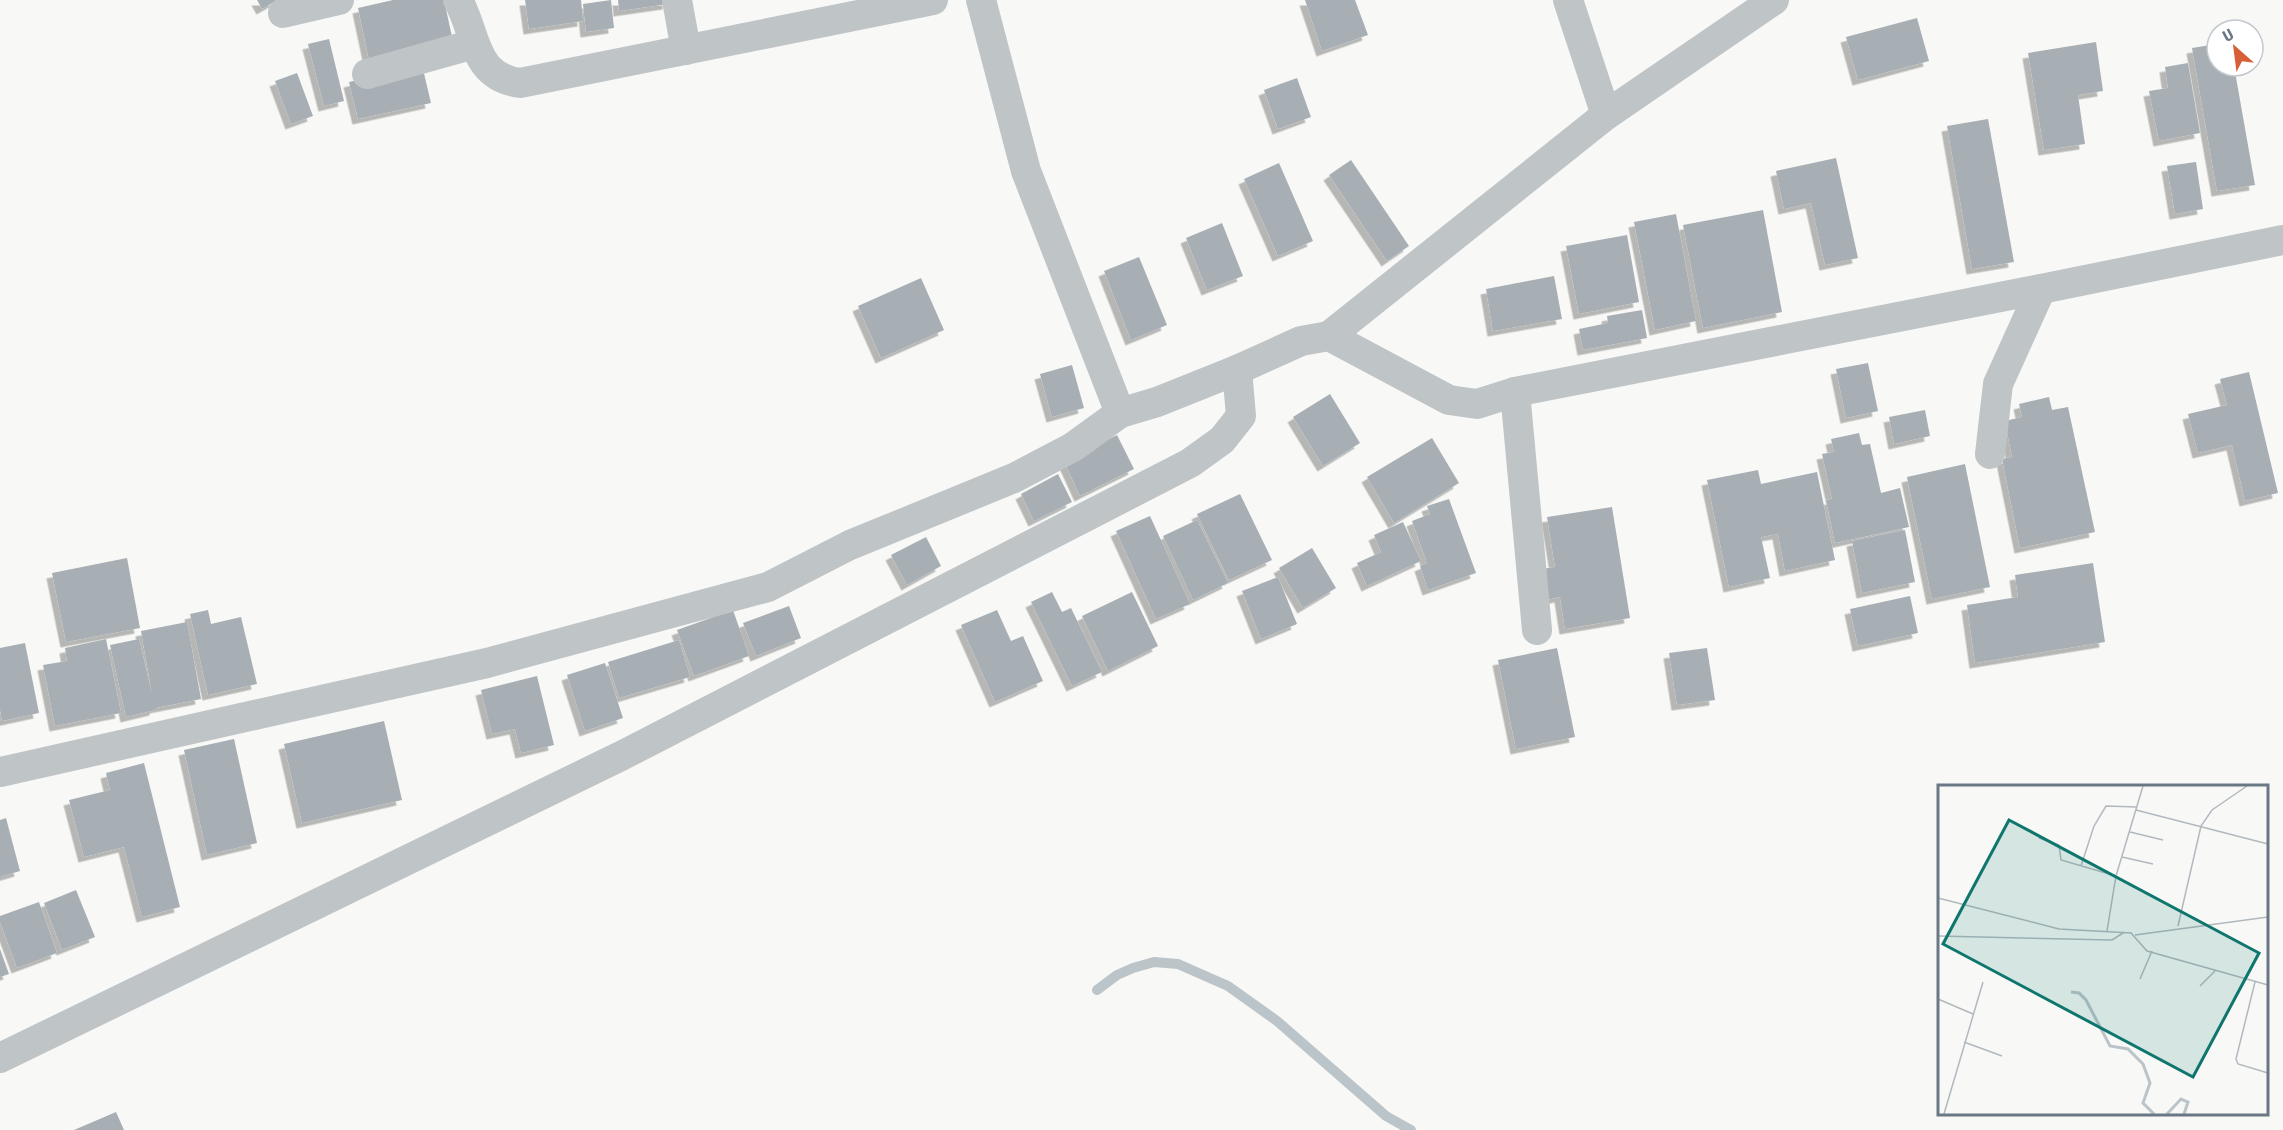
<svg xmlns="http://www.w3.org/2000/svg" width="2283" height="1130" font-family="'Fira Sans Condensed',sans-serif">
	<defs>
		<filter id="shadow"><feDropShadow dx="-5.5" dy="5.5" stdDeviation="0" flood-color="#0004"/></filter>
	</defs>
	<rect width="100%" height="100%" fill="#f8f8f6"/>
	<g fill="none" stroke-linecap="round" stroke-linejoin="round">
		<polyline stroke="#bbc4c9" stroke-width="10" points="1097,990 1117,975 1133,968 1154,962 1178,964 1228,986 1277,1021 1386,1116 1411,1130"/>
	</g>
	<g fill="#a7afb4" filter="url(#shadow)">
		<polygon points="257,0 278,0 262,9"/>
		<polygon points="393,0 444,0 454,46 370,65 358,8"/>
		<polygon points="525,0 581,0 583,21 529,29"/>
		<polygon points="611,0 614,28 586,32 583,4"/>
		<polygon points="618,0 668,0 668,4 619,11"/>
		<polygon points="1305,0 1355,0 1368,35 1322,51"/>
		<polygon points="1917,18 1929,61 1858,80 1846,37"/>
		<polygon points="329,39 344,101 324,106 308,44"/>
		<polygon points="2096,42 2103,91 2078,95 2085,144 2044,150 2028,53"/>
		<polygon points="2217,44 2217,66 2234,66 2255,185 2217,191 2192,48"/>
		<polygon points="2188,63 2200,133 2159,141 2149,91 2168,88 2165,67"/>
		<polygon points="422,65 431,103 358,119 349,82"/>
		<polygon points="297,73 313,116 291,124 275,81"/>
		<polygon points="1297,78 1311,117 1278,129 1264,90"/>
		<polygon points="1988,119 2014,262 1972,269 1947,126"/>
		<polygon points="1836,158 1858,258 1825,265 1811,203 1784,209 1776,171"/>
		<polygon points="1351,160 1409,246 1387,261 1329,175"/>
		<polygon points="2196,162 2203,209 2175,214 2167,166"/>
		<polygon points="1279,163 1313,241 1278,256 1244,179"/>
		<polygon points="1763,210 1782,312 1703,328 1683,225"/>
		<polygon points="1676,214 1696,321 1655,330 1634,222"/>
		<polygon points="1222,223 1243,276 1207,290 1186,238"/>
		<polygon points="1627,235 1639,302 1579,314 1566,246"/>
		<polygon points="1139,257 1167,325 1131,340 1104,271"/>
		<polygon points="1554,276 1562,319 1493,331 1486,289"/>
		<polygon points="921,278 944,330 881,358 858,306"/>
		<polygon points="1642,310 1647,338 1583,350 1579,329 1608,323 1607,316"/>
		<polygon points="1868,363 1878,411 1846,418 1836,369"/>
		<polygon points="1072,365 1084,408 1052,417 1040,374"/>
		<polygon points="2249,372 2278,493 2245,501 2232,445 2198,453 2188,414 2227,405 2220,379"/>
		<polygon points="1330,394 1360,443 1323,466 1293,417"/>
		<polygon points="2049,397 2052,410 2068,407 2095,532 2020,548 2002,459 2012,457 2005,421 2022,417 2019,404"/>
		<polygon points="1925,410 1930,436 1894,444 1889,417"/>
		<polygon points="1859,433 1862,445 1870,444 1881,493 1900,488 1909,527 1835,543 1826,500 1832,499 1822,454 1834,452 1831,439"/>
		<polygon points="1117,435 1134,469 1080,496 1064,461"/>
		<polygon points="1432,438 1459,483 1394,523 1367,477"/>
		<polygon points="1965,464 1990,587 1932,599 1907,477"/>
		<polygon points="1758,470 1761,484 1817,472 1835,560 1785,571 1778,534 1761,537 1770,578 1729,587 1707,480"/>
		<polygon points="1058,474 1072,502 1034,521 1021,494"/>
		<polygon points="1240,494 1272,560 1229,580 1197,514"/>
		<polygon points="1449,499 1476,573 1428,590 1420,566 1427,563 1412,521 1430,514 1427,506"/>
		<polygon points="1612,507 1630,618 1565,629 1560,597 1546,600 1542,569 1555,567 1547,517"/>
		<polygon points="1150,516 1190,604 1156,619 1116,531"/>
		<polygon points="1197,520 1228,583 1193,600 1163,536"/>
		<polygon points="1403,522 1421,561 1367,586 1357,563 1381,552 1374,535"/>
		<polygon points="1905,530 1915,582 1862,593 1852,541"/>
		<polygon points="926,537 941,566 907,585 891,555"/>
		<polygon points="1312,548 1336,588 1303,608 1279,568"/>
		<polygon points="127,558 140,628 66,642 52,573"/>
		<polygon points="2093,563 2105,642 1975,663 1967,605 2018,597 2015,575"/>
		<polygon points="1278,577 1297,624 1261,639 1242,591"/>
		<polygon points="1052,592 1062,612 1071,608 1102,672 1072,686 1031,602"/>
		<polygon points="1132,592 1158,646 1108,671 1082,616"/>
		<polygon points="1910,596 1918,633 1858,646 1850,609"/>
		<polygon points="789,606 801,638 756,656 743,623"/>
		<polygon points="208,610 211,624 241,617 257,684 208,695 190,614"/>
		<polygon points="733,610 749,656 694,676 677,630"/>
		<polygon points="997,610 1011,641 1023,636 1043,681 995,702 961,625"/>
		<polygon points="187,622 201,699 155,708 155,710 126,717 110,645 139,639 152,694 141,631"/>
		<polygon points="106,639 121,713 55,726 43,665 67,661 65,648"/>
		<polygon points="679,640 690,677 619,698 608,662"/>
		<polygon points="25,643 39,713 2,721 0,709 0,648"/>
		<polygon points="1557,648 1575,737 1516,749 1498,660"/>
		<polygon points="1707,648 1715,700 1677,705 1669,653"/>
		<polygon points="605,663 623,718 585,731 567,675"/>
		<polygon points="537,676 554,745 521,753 515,729 492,734 481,690"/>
		<polygon points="384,721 402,800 302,823 284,744"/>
		<polygon points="234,739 257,843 207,855 184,750"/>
		<polygon points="144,763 180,907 142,917 124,847 84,857 69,800 110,790 106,773"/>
		<polygon points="6,818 20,871 0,877 0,820"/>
		<polygon points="76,890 95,937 62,950 44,903"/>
		<polygon points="39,902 57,953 17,968 0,922 0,916"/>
		<polygon points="0,949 9,974 0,977"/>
		<polygon points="116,1112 124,1130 74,1130"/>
	</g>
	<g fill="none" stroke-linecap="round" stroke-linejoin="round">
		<g stroke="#bfc4c7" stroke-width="30">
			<path d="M458,0C477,34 472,76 520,83L933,0"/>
			<polyline points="677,0 686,50"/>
			<polyline points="981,0 1026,171 1120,413"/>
			<polyline points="1568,0 1606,115"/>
			<polyline points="283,13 339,0"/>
			<polyline points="367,74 474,44"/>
			<polyline points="1329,336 1606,115 1774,0"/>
			<polyline points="1515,392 1537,630"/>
			<polyline points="1990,454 1998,384 2041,289"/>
			<polyline points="0,772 487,663 768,587 850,545 1014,478 1073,447 1120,413 1157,402 1237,370 1301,341 1329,336 1449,400 1477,404 1515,392 2041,289 2283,240"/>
			<polyline points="0,1058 621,756 1190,463 1222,440 1241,416 1237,370"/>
		</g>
	</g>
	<g transform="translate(1938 785)">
		<rect width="330" height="330" fill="#f8f8f6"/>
		<path fill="none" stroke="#bbc4c9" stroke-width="3" d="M133,207L141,208L148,215L172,261L190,264L205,279L212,298L205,318L216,329M229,329L243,314L250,317L246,329"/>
		<path fill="none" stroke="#b2b9be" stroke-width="1.5" d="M198,25L330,59M192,47L225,55M101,53L121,60L123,75L178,91M184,72L215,79M143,81L156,41L168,21L199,22M0,113L121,144L193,148L209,166L330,200M240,141L263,41L274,25L309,1M169,146L178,91L205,1M197,150L330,132M0,151L174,155L185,148M202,194L214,166M317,197L298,274L300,279L330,288M262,201L277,186M0,214L35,229M26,257L64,271M6,329L45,197"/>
		<path fill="#0f766e" fill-opacity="0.15" stroke="#0f766e" stroke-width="3" d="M71,35L321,168L255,292L5,159Z"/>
		<rect width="330" height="330" fill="none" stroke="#697884" stroke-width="3"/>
	</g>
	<g transform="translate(2235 48) rotate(332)"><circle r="28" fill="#ffffff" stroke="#c3c9ce" stroke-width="1.5"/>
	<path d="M0-4.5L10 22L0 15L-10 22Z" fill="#d65f38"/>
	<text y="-9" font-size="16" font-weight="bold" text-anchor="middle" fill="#697884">U</text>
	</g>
</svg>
